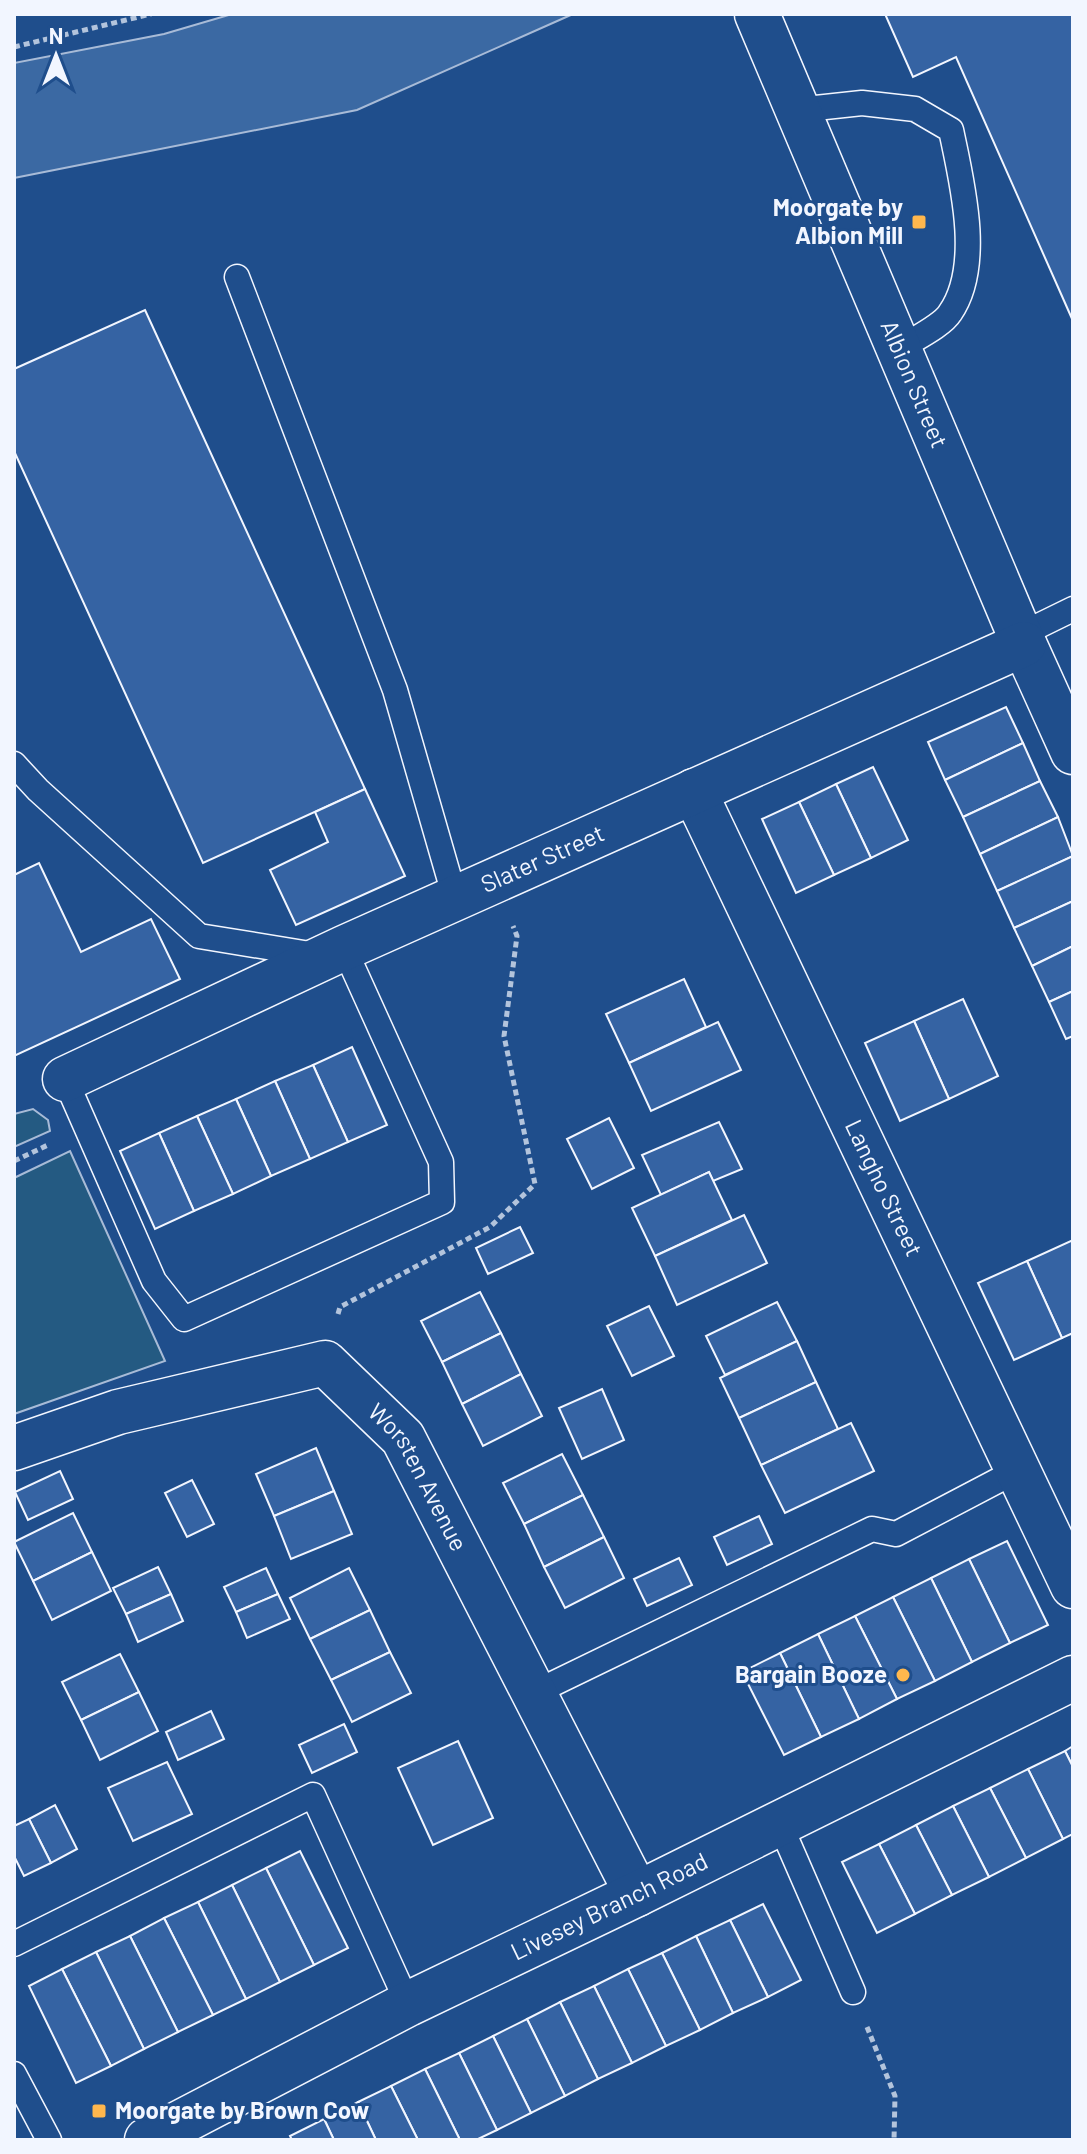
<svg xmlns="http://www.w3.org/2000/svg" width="1087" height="2154" font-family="Barlow,sans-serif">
	<rect width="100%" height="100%" fill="#1f4e8c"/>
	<g fill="#245a82" stroke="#a8bbd7" stroke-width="2">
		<polygon points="33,1109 48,1120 50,1131 14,1147 14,1114"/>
		<polygon points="70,1151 165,1361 14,1414 14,1178"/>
	</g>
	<polygon fill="#3b69a3" stroke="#a8bbd7" stroke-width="2" points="232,14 573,14 357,110 14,178 14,63 164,34"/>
	<g fill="#3563a3" stroke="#f2f6ff" stroke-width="2">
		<polygon points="885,14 1073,14 1073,321 956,57 913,77"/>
		<polygon points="145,310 365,789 203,863 14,451 14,369"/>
		<polygon points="1006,707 1023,743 945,780 928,742"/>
		<polygon points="1023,743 1040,781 963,817 945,780"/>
		<polygon points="873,767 908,840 871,858 836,784"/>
		<polygon points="1040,781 1058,817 980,854 963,817"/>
		<polygon points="836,784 871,858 834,875 799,802"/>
		<polygon points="365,789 405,876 296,925 270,870 328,842 315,812"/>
		<polygon points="799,802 834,875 796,893 762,819"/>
		<polygon points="1058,817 1073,856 997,891 980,854"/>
		<polygon points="1073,856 1073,901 1014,928 997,891"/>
		<polygon points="39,863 81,952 151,919 180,979 14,1056 14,875"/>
		<polygon points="1073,901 1073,946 1032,966 1014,928"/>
		<polygon points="1073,946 1073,991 1049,1002 1032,966"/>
		<polygon points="684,979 706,1027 629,1063 606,1014"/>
		<polygon points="1073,991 1073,1036 1066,1039 1049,1002"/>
		<polygon points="963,999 998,1076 949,1099 914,1021"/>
		<polygon points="914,1021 949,1099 900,1121 865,1043"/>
		<polygon points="718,1022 741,1070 651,1111 629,1063"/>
		<polygon points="352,1047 387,1125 348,1142 313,1065"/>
		<polygon points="313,1065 348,1142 310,1159 275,1081"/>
		<polygon points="275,1081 310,1159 271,1176 236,1099"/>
		<polygon points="236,1099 271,1176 233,1194 197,1116"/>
		<polygon points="197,1116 233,1194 194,1211 159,1133"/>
		<polygon points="609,1118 634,1168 592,1189 567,1139"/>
		<polygon points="719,1122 742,1169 713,1181 709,1172 661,1195 642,1155"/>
		<polygon points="159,1133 194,1211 155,1229 120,1151"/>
		<polygon points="709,1172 732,1220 655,1256 632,1208"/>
		<polygon points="744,1215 767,1263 677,1305 655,1256"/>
		<polygon points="520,1227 533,1253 488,1274 476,1248"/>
		<polygon points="1073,1240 1073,1333 1062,1338 1027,1261"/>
		<polygon points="1027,1261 1062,1338 1014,1360 978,1283"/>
		<polygon points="480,1292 501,1333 442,1362 421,1321"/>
		<polygon points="777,1302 797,1341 725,1375 706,1336"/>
		<polygon points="649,1306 674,1356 632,1376 607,1326"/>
		<polygon points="501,1333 521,1374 462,1404 442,1362"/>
		<polygon points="797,1341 816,1382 739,1418 720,1378"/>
		<polygon points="521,1374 542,1416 483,1446 462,1404"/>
		<polygon points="816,1382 838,1429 761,1465 739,1418"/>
		<polygon points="602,1389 624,1440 582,1459 559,1408"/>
		<polygon points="851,1423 874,1471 785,1513 761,1465"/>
		<polygon points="316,1448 334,1491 274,1516 256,1474"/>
		<polygon points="562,1454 583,1495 524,1524 503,1483"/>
		<polygon points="60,1471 73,1499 28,1520 15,1492"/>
		<polygon points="192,1480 214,1524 187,1537 165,1493"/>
		<polygon points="334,1491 352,1534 291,1559 274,1516"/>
		<polygon points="583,1495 604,1537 544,1567 524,1524"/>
		<polygon points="73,1513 92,1552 33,1581 14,1542"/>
		<polygon points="759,1516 772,1544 727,1565 714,1537"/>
		<polygon points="604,1537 624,1578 565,1608 544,1567"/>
		<polygon points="1007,1541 1048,1625 1010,1643 969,1559"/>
		<polygon points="92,1552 111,1591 52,1620 33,1581"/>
		<polygon points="679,1558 692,1585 647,1606 634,1579"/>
		<polygon points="969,1559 1010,1643 972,1662 931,1578"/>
		<polygon points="158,1567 171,1594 126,1614 113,1588"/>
		<polygon points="266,1568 278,1594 236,1612 224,1587"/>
		<polygon points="349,1568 370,1610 310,1639 290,1598"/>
		<polygon points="931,1578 972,1662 935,1681 893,1597"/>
		<polygon points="171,1594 183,1621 138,1642 126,1614"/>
		<polygon points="278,1594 290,1619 247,1638 236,1612"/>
		<polygon points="893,1597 935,1681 897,1699 855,1616"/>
		<polygon points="370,1610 390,1652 331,1680 310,1639"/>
		<polygon points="855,1616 897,1699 859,1719 818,1634"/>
		<polygon points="818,1634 859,1719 821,1737 780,1653"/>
		<polygon points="390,1652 411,1693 352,1722 331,1680"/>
		<polygon points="780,1653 821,1737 784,1755 742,1672"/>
		<polygon points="120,1654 139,1692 81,1720 62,1682"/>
		<polygon points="139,1692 158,1731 100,1760 81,1720"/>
		<polygon points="211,1711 224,1739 178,1760 166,1732"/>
		<polygon points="344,1724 357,1752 312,1773 299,1745"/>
		<polygon points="458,1741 493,1818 433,1845 398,1768"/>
		<polygon points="1073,1746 1073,1767 1065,1751"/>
		<polygon points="1065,1751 1073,1767 1073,1834 1063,1839 1028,1769"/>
		<polygon points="167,1762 192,1814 133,1841 108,1788"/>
		<polygon points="1028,1769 1063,1839 1026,1858 990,1788"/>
		<polygon points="990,1788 1026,1858 989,1877 953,1806"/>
		<polygon points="55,1805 77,1849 51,1863 29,1819"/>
		<polygon points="953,1806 989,1877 952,1895 916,1825"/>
		<polygon points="29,1819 51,1863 24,1876 14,1856 14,1826"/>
		<polygon points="916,1825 952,1895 915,1914 879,1844"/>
		<polygon points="879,1844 915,1914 877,1933 842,1862"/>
		<polygon points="300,1851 348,1948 314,1965 266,1868"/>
		<polygon points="266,1868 314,1965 280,1982 232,1885"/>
		<polygon points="232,1885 280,1982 246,1999 198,1902"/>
		<polygon points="198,1902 246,1999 213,2015 164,1918"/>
		<polygon points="763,1904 801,1980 768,1997 730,1920"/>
		<polygon points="164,1918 213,2015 178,2032 130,1936"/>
		<polygon points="730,1920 768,1997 733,2013 696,1936"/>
		<polygon points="130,1936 178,2032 144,2049 96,1952"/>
		<polygon points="696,1936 733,2013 700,2030 662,1953"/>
		<polygon points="96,1952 144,2049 111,2066 62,1969"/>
		<polygon points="662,1953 700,2030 666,2046 628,1969"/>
		<polygon points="62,1969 111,2066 76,2083 29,1986"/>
		<polygon points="628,1969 666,2046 632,2063 594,1986"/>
		<polygon points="594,1986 632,2063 598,2079 560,2002"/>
		<polygon points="560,2002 598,2079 565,2096 527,2019"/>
		<polygon points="527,2019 565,2096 531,2113 493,2036"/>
		<polygon points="493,2036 531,2113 497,2130 459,2053"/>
		<polygon points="459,2053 497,2130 476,2140 460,2140 425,2069"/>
		<polygon points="425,2069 460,2140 418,2140 391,2086"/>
		<polygon points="391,2086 418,2140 376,2140 358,2102"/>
		<polygon points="358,2102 376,2140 334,2140 324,2119"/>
		<polygon points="324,2119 334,2140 292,2140 290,2136"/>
	</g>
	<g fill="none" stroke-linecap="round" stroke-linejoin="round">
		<g stroke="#f2f6ff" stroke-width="27">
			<g id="service">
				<path d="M797,110L862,103L915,109L951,130C962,182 983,266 950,313C942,326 912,340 899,349"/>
				<polyline points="237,277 395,690 455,898"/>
				<polyline points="1020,635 1073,609"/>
				<polyline points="14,764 38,790 199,936 316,955"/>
				<polyline points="65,1079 154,1281 184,1319 442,1202 441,1162 344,948"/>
				<polyline points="534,1693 872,1529 896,1534 1016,1471"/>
				<polyline points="779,1822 853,1992"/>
				<polyline points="14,1944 313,1795 408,2004"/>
				<polyline points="14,2074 49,2140"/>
			</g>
		</g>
		<g stroke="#f2f6ff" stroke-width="47">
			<g id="minor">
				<path id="s1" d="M757,14L1020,635L1073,752"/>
				<path id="s2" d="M694,791L1073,1586"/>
				<path id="s3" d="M65,1079L344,948L1024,644"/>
				<path id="s4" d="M14,1448L118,1412L325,1363L403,1438L637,1894"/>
			</g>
		</g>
		<g stroke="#f2f6ff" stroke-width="47">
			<g id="primary">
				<path id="s5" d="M147,2140L408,2004L637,1894L1073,1678"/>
			</g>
		</g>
		<g stroke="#b3c4dc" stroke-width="5" stroke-dasharray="6 4" stroke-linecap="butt">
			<polyline points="14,47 151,14"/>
			<polyline points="14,1161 50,1144"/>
			<polyline points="338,1314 340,1307 490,1227 535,1184 504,1036 517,936 513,926"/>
			<polyline points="867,2027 895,2096 894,2140"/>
		</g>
		<use href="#service" stroke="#1f4e8c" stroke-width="24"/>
		<use href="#minor" stroke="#1f4e8c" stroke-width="44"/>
		<use href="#primary" stroke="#1f4e8c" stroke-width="44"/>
	</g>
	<g fill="#ffb74d" stroke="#1f4e8c" stroke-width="3">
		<rect x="911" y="214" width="16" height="16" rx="4"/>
		<circle cx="903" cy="1675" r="8"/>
		<rect x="91" y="2103" width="16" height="16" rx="4"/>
	</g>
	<g text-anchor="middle" stroke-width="6" stroke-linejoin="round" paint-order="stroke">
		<g font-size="24" font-weight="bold" fill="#f2f6ff" stroke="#1f4e8c" text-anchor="end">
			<text x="903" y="216">Moorgate by<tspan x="903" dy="28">Albion Mill</tspan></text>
			<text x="887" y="1683">Bargain Booze</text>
			<text x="115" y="2119" text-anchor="start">Moorgate by Brown Cow</text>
		</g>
		<g font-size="24" fill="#f2f6ff" stroke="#1f4e8c">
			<text dy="8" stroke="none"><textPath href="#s1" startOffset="402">Albion Street</textPath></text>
			<text dy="8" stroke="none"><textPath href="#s3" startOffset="526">Slater Street</textPath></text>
			<text dy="8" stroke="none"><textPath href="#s2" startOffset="440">Langho Street</textPath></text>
			<text dy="8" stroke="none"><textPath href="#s4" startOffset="472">Worsten Avenue</textPath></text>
			<text dy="8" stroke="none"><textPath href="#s5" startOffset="518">Livesey Branch Road</textPath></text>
		</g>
	</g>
	<rect width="1087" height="2154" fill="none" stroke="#f2f6ff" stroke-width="32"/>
	<g transform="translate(56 56)" stroke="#1f4e8c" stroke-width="6" paint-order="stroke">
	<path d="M0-6L14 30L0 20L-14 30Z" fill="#f2f6ff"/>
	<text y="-12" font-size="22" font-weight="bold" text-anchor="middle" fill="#f2f6ff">N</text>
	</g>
</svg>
